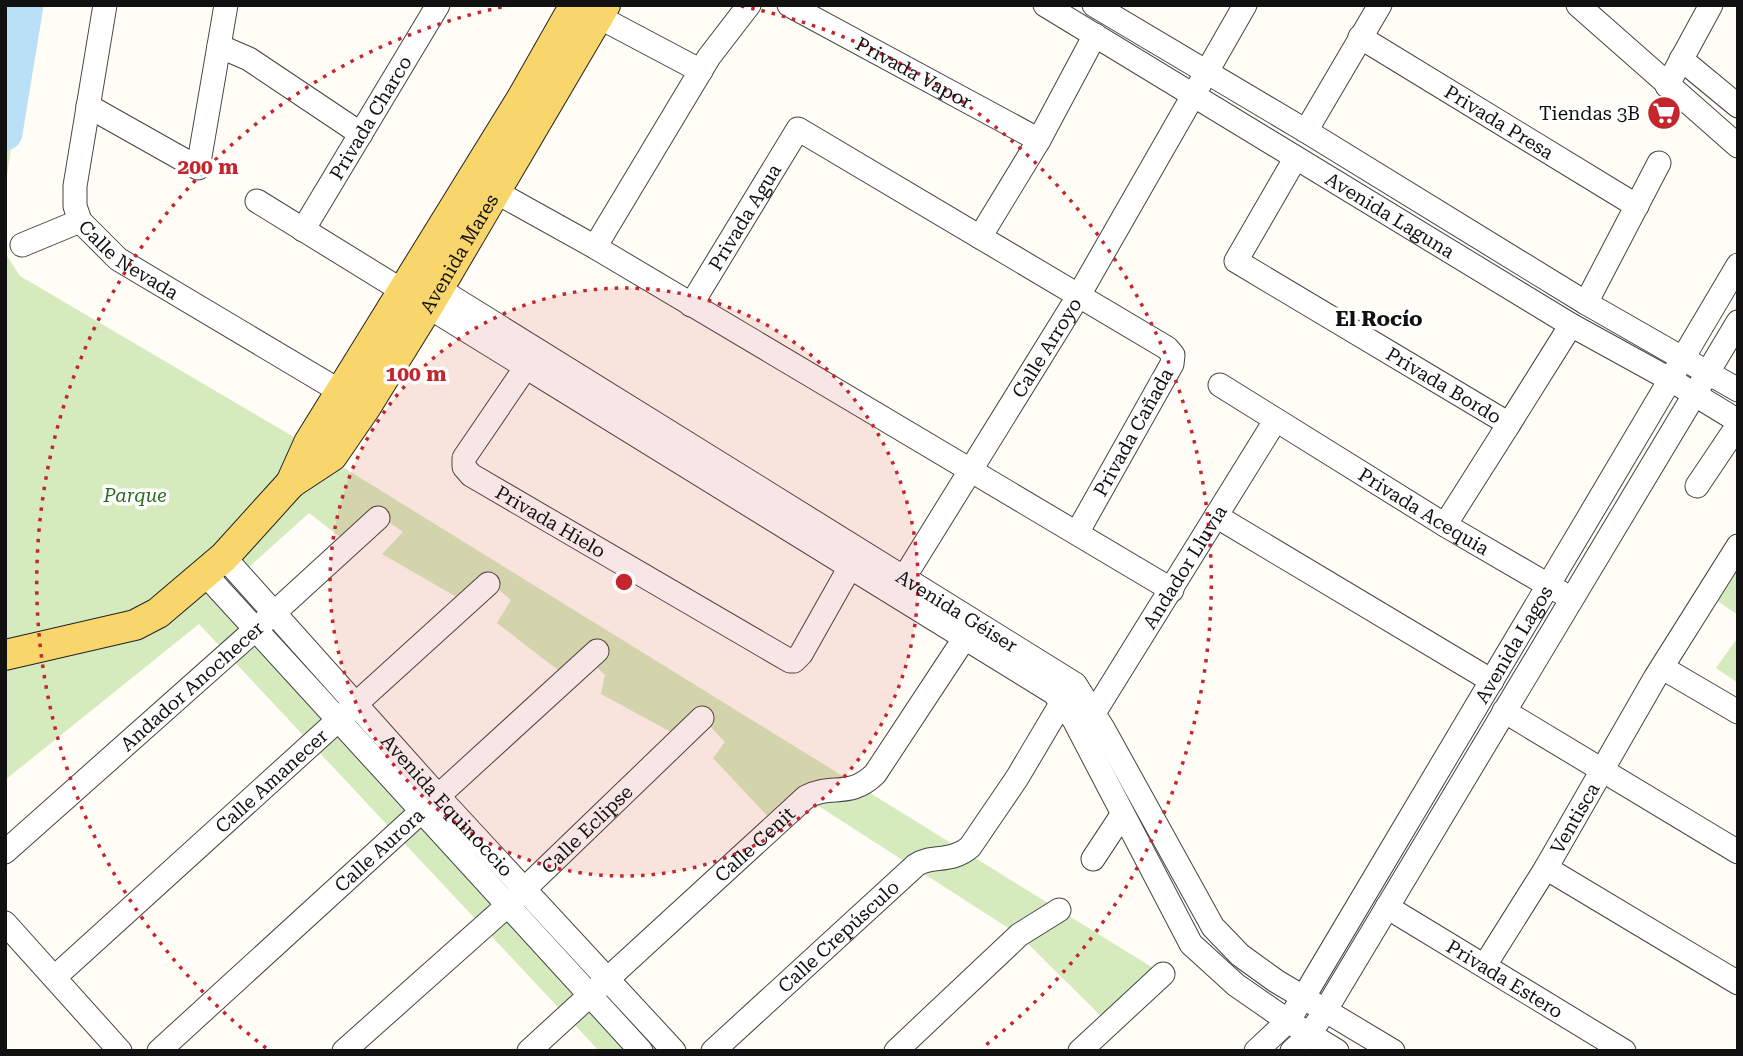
<svg xmlns="http://www.w3.org/2000/svg" width="1743" height="1056" font-family="'Roboto Serif',serif">
	<rect width="100%" height="100%" fill="#fffdf5"/>
	<g fill="#d5ebbd">
		<polygon points="5,5 32,5 5,189"/>
		<polygon points="5,253 20,276 299,440 1163,974 1109,1024 1019,935 806,798 775,824 713,758 725,742 703,719 682,738 601,694 605,675 588,659 563,674 497,623 511,600 496,587 467,603 382,554 403,532 382,517 349,544 309,513 240,575 676,1051 599,1051 199,624 5,780"/>
		<polygon points="1729,538 1738,544 1738,615 1698,588"/>
		<polygon points="1738,637 1738,683 1716,668"/>
	</g>
	<g fill="none" stroke-linecap="round" stroke-linejoin="round">
		<polyline stroke="#b9e0f7" stroke-width="35" points="5,133 26,5"/>
		<g stroke="#444" stroke-width="25">
			<g id="minor">
				<path id="s1" d="M105,5L75,186V206L80,221L118,259L353,399"/>
				<path id="s2" d="M789,5L1039,140"/>
				<path id="s3" d="M1045,5L1571,325L1671,380L1738,421"/>
				<polyline points="1094,5 1306,131 1586,303 1738,390"/>
				<polyline points="1578,5 1738,146"/>
				<polyline points="599,17 701,71"/>
				<path id="s4" d="M1360,37L1637,206"/>
				<polyline points="219,46 249,59 361,134"/>
				<polyline points="1681,59 1738,106"/>
				<polyline points="1667,86 1711,5"/>
				<polyline points="88,106 198,168 226,5"/>
				<polyline points="1306,131 1380,5"/>
				<path id="s5" d="M1295,159L1236,261L1509,424L1571,325"/>
				<polyline points="496,192 595,247 1172,590"/>
				<polyline points="257,201 1054,693 1074,720 1191,944 1236,985 1288,1021 1337,1051"/>
				<path id="s6" d="M303,230L438,5"/>
				<polyline points="980,237 1039,140 1095,35"/>
				<polyline points="22,245 80,221"/>
				<polyline points="595,247 709,57 749,5"/>
				<path id="s7" d="M426,281L1075,684L1104,730L1213,927L1240,955L1276,981L1393,1051"/>
				<polyline points="1586,303 1659,163"/>
				<path id="s8" d="M691,305L798,129L1167,348L1173,355L1172,364L1077,533"/>
				<path id="s9" d="M526,367L464,458V467L471,475L790,661H794L801,654L850,567"/>
				<path id="s10" d="M1220,385L1445,525L1560,592"/>
				<polyline points="1697,486 1738,425"/>
				<polyline points="1216,516 1492,681"/>
				<polyline points="1445,525 1509,424"/>
				<path id="s11" d="M224,557L438,796L674,1051"/>
				<polyline points="205,574 641,1051"/>
				<path id="s12" d="M897,589L1079,295L1245,5"/>
				<polyline points="1662,671 1668,671 1738,712"/>
				<polyline points="1504,711 1738,852"/>
				<path id="s13" d="M1094,713L1275,421"/>
				<path id="s14" d="M5,852L285,603L378,518"/>
				<polyline points="1093,859 1122,815"/>
				<polyline points="1546,868 1738,983"/>
				<path id="s15" d="M1387,907L1624,1051"/>
				<polyline points="5,923 120,1051"/>
				<path id="s16" d="M1485,965L1546,868L1655,678L1738,546"/>
				<path id="s17" d="M55,977L488,584"/>
				<path id="s18" d="M159,1051L597,651"/>
				<path id="s19" d="M344,1051L509,904L702,718"/>
				<path id="s20" d="M529,1051L806,797C832,783 849,799 875,774L964,639"/>
				<path id="s21" d="M713,1051L916,865C930,855 952,863 970,847L1017,778L1062,702"/>
				<polyline points="896,1051 1019,935 1059,910"/>
				<polyline points="1080,1051 1163,974"/>
				<path id="s22" d="M1256,1051L1288,1021L1309,988C1453,748 1595,506 1738,265"/>
				<polyline points="1292,1051 1309,1035 1325,1011 1738,322"/>
			</g>
		</g>
		<g stroke="#222" stroke-width="32">
			<g id="major">
				<polyline points="291,483 309,443 521,100 575,5"/>
				<path id="s23" d="M5,655L135,625L158,613L224,557L291,483L332,456L365,408L428,306L605,5"/>
			</g>
		</g>
		<use href="#minor" stroke="#fff" stroke-width="23"/>
		<use href="#major" stroke="#f9d66b" stroke-width="30"/>
	</g>
	<circle cx="624" cy="582" r="294" fill="#c4262e" fill-opacity=".12"/>
	<g fill="none" stroke="#c4262e" stroke-width="3.5" stroke-dasharray="3.5 7">
		<circle cx="624" cy="582" r="294"/>
		<path d="M266 1048A588 588 0 0 1 507 6M741 6A588 588 0 0 1 982 1048"/>
	</g>
	<defs>
		<g id="supermarket-disc" transform="scale(1.75)"><circle r="9.5" fill="#c4262e" stroke="#fff"/><path d="M-6-5.5h2.5l.6 2H6L4.5 2H-2.5L-4.4-4H-6ZM-1.5 3.2a1.3 1.3 0 1 0 .1 0ZM3 3.2a1.3 1.3 0 1 0 .1 0Z" fill="#fff"/></g>
	</defs>
	<g fill-rule="evenodd">
		<use href="#supermarket-disc" x="1664" y="113"/>
	</g>
	<g text-anchor="middle" stroke-width="7" stroke-linejoin="round" paint-order="stroke">
		<g font-size="19" fill="#111" stroke="#fff">
			<text dy="7" stroke="none"><textPath href="#s2" startOffset="142">Privada Vapor</textPath></text>
			<text dy="7" stroke="none"><textPath href="#s6" startOffset="131">Privada Charco</textPath></text>
			<text dy="7" stroke="none"><textPath href="#s4" startOffset="163">Privada Presa</textPath></text>
			<text dy="7" stroke="none"><textPath href="#s3" startOffset="404">Avenida Laguna</textPath></text>
			<text dy="7" stroke="none"><textPath href="#s8" startOffset="103">Privada Agua</textPath></text>
			<text dy="7" stroke="none"><textPath href="#s23" startOffset="634">Avenida Mares</textPath></text>
			<text dy="7" stroke="none"><textPath href="#s1" startOffset="282">Calle Nevada</textPath></text>
			<text dy="7" stroke="none"><textPath href="#s12" startOffset="284">Calle Arroyo</textPath></text>
			<text dy="7" stroke="none"><textPath href="#s5" startOffset="360">Privada Bordo</textPath></text>
			<text transform="translate(1133 432) rotate(-61)" y="7">Privada Cañada</text>
			<text dy="7" stroke="none"><textPath href="#s10" startOffset="240">Privada Acequia</textPath></text>
			<text dy="7" stroke="none"><textPath href="#s9" startOffset="222">Privada Hielo</textPath></text>
			<text dy="7" stroke="none"><textPath href="#s13" startOffset="172">Andador Lluvia</textPath></text>
			<text dy="7" stroke="none"><textPath href="#s7" startOffset="625">Avenida Géiser</textPath></text>
			<text dy="7" stroke="none"><textPath href="#s22" startOffset="483">Avenida Lagos</textPath></text>
			<text dy="7" stroke="none"><textPath href="#s14" startOffset="250">Andador Anochecer</textPath></text>
			<text dy="7" stroke="none"><textPath href="#s17" startOffset="292">Calle Amanecer</textPath></text>
			<text dy="7" stroke="none"><textPath href="#s11" startOffset="334">Avenida Equinoccio</textPath></text>
			<text dy="7" stroke="none"><textPath href="#s16" startOffset="172">Ventisca</textPath></text>
			<text dy="7" stroke="none"><textPath href="#s19" startOffset="329">Calle Eclipse</textPath></text>
			<text dy="7" stroke="none"><textPath href="#s20" startOffset="306">Calle Cenit</textPath></text>
			<text dy="7" stroke="none"><textPath href="#s18" startOffset="298">Calle Aurora</textPath></text>
			<text dy="7" stroke="none"><textPath href="#s21" startOffset="170">Calle Crepúsculo</textPath></text>
			<text dy="7" stroke="none"><textPath href="#s15" startOffset="138">Privada Estero</textPath></text>
		</g>
		<g font-size="19" fill="#111" stroke="#fff" text-anchor="end">
			<text x="1640" y="120">Tiendas 3B</text>
		</g>
		<g font-size="19" font-style="italic" fill="#2f6b1f" stroke="#fff">
			<text x="135" y="502">Parque</text>
		</g>
		<g font-size="21" font-weight="bold" fill="#111" stroke="#fff">
			<text x="1379" y="326">El Rocío</text>
		</g>
	</g>
	<circle cx="624" cy="582" r="10" fill="#c4262e" stroke="#fff" stroke-width="3.5"/>
	<g font-size="21" text-anchor="middle" font-weight="bold" fill="#c4262e" stroke="#fff" stroke-width="7" stroke-linejoin="round" paint-order="stroke">
		<text x="208" y="174">200 m</text>
		<text x="416" y="381">100 m</text>
	</g>
	<rect width="1743" height="1056" fill="none" stroke="#111111" stroke-width="14"/>
</svg>
